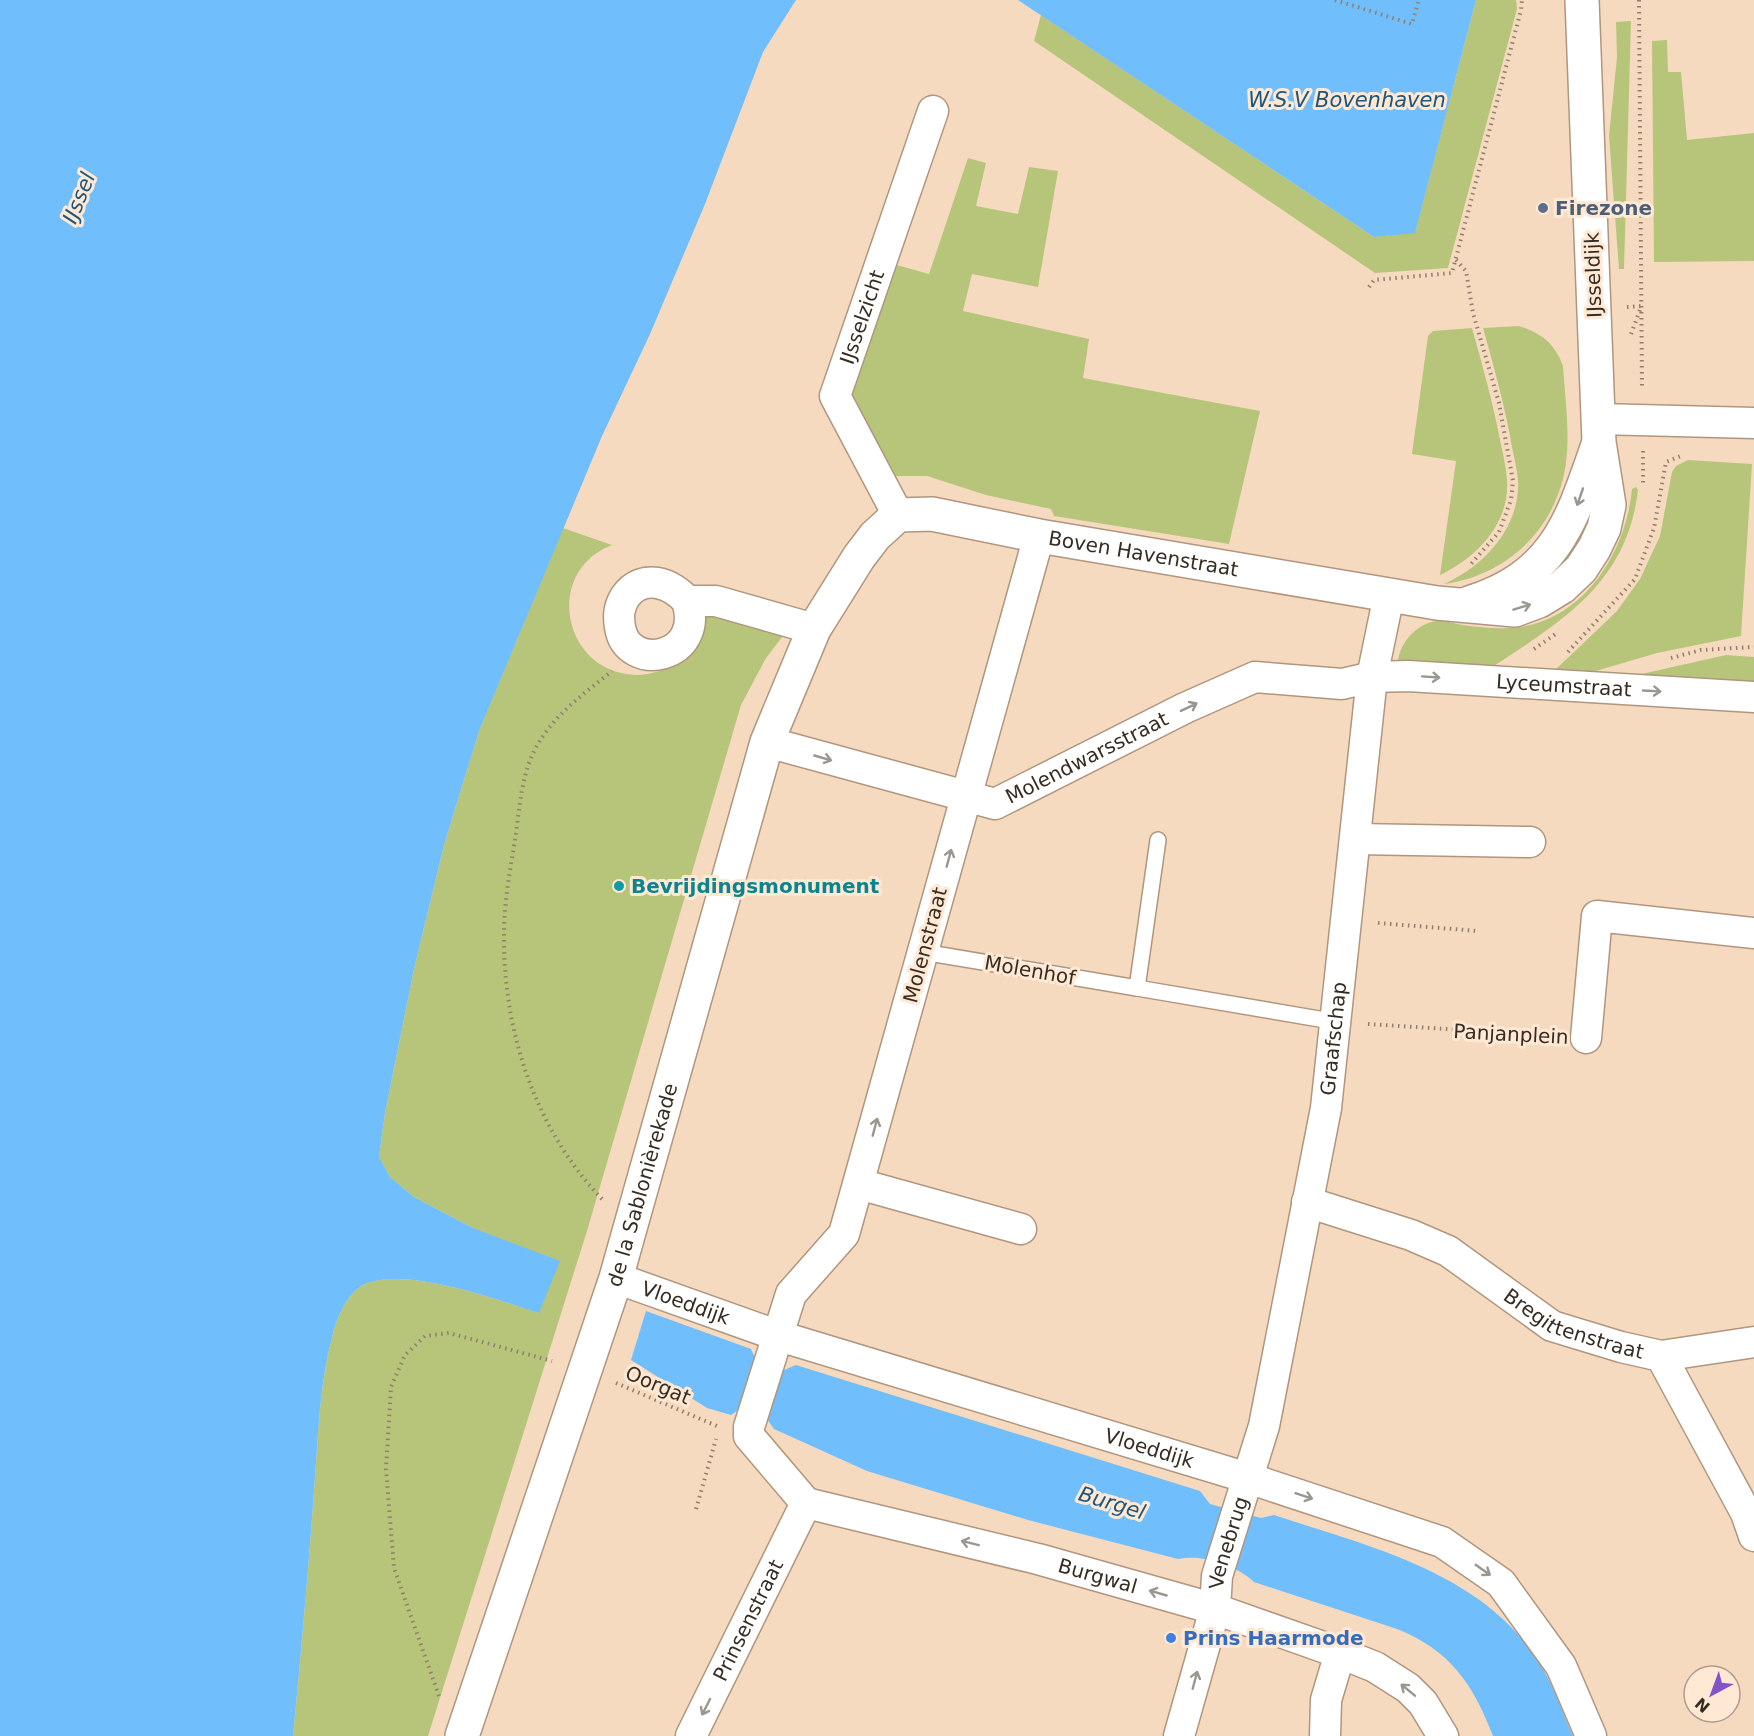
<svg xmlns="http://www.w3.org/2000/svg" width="1754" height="1736" font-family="'DejaVu Sans',sans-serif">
	<rect width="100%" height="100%" fill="#f6dac0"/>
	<g fill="#b7c57b">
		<polygon points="1476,0 1516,0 1517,9 1448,268 1375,273 1034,41 1041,15 1374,237 1415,232"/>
		<polygon points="1631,21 1624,269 1619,269 1609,136 1617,57 1616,22"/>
		<polygon points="1667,40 1668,72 1681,72 1687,140 1754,133 1754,261 1654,262 1652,41"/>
		<polygon points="968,158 986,163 976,206 1018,214 1029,167 1058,171 1038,287 972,274 963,311 1089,339 1083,378 1260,411 1229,544 1054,516 1051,509 986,495 927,476 896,476 850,394 893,264 929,274"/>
		<path d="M1519,326C1541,333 1555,343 1563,366C1565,397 1570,432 1566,463C1557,528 1508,575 1444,584C1484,566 1520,528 1518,481C1517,466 1512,450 1510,436C1503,399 1493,364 1483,328Z"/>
		<path d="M1472,328C1482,364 1492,399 1499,435C1502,450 1506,465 1507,480C1510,524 1476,558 1440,575L1456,461L1412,454L1428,336L1433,331Z"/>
		<polygon points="1688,460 1752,464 1741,636 1657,653 1589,673 1552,673 1617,611 1640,579 1660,536 1672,472 1676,466"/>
		<path d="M1636,487L1638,490C1627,585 1560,622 1488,670L1398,661C1400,642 1417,624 1436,621C1445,619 1454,624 1463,625C1478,627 1494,629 1509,628C1581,625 1626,554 1632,489Z"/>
		<path d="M563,528L612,545C542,572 563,675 638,675C652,674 667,670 677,661C689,651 696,627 703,613L786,632L766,658L741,705L587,1231L428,1736H293C301,1655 308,1573 314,1492C318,1440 319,1385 333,1334C337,1317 347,1294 363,1285C403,1265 498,1300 539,1313L473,1228L414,1197L390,1177L379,1157L385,1113L414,969L444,845L479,731Z"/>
		<polygon points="1726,655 1754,657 1754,687 1628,677"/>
	</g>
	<g fill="#70befb">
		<path d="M0,0H796L763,52L705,204L650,334L602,436L479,731L444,845L414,969L385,1113L379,1157L390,1177L414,1197L473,1228L560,1261L539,1313C498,1300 403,1265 363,1285C347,1294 337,1317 333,1334C319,1384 318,1440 314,1492C308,1573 301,1655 293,1736H0Z"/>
		<polygon points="1018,0 1476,0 1415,233 1374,237"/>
		<path d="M646,1311L751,1349L756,1360L784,1370L796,1365L1200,1491L1210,1504L1261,1518L1274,1515C1370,1547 1488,1573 1543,1669C1555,1690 1563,1714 1573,1736H1493C1473,1684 1450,1650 1397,1629L1254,1582C1236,1565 1202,1554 1178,1559L1028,1520L867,1471L774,1429L767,1419L741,1408L731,1415L707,1408L631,1360Z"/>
	</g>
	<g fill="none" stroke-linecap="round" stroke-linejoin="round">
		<g stroke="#b0967e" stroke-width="18">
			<g id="service">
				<polyline points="1158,840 1137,988 1337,1022"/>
				<polyline points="923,952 1137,988"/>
			</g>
		</g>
		<g stroke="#b0967e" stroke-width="33">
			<g id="minor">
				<polyline points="1599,419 1754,423"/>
				<path id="s1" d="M898,515L835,396L933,111"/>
				<path id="s2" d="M1039,536L844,1234L791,1294L749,1427V1436L806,1503L1038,1559L1215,1609L1340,1653L1375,1667L1408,1688L1423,1703L1443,1736"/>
				<path d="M687,601C706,659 627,674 620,627C618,615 619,607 625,597C642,572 672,583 687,601H716L814,629"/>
				<path id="s3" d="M767,742L995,804L1185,708L1255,677L1342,684L1372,677L1408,676L1754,697"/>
				<polyline points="1356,839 1530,842"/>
				<polyline points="1586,1038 1597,916 1754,933"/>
				<polyline points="859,1184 1021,1229"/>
				<path id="s4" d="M1307,1202L1411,1235L1448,1251L1552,1326L1621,1347L1661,1356L1746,1513L1754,1536"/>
				<path id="s5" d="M616,1278L779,1336L1248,1478L1442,1542L1501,1583L1561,1666L1591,1736"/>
				<polyline points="1661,1356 1754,1342"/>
				<path id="s6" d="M691,1736L806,1503"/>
				<path id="s7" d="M1179,1736L1215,1609L1217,1576L1264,1426L1326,1108L1372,677L1389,595"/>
				<polyline points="1325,1736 1326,1700 1340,1653"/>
			</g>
		</g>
		<g stroke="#b0967e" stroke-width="36">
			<g id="tertiary">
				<path d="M1469,603C1555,576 1571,523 1598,445"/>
				<path id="s8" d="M462,1736L616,1278L767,742L814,629L859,557L875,536L898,515L932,514L1039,536L1437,603L1515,610L1539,601L1562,587L1581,569L1594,549L1604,528L1609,505L1599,442L1582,0"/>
			</g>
		</g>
		<g stroke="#917f6d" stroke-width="4" stroke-dasharray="1.5 4.5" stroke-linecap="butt">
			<polyline points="1335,0 1412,24 1419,0"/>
			<polyline points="1639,0 1642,389"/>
			<polyline points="1456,260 1466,271 1473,313 1499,403 1513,481 1511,500 1499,532 1471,564"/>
			<polyline points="1369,287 1374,280 1452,273 1521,10 1522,0"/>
			<polyline points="1627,307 1642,306"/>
			<polyline points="1631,334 1640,310"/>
			<polyline points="1643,451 1643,485"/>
			<polyline points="1534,649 1557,633"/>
			<polyline points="1568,652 1635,579 1654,528 1666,462 1683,455"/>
			<polyline points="1671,658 1701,650 1754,647"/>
			<polyline points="1378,923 1478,931"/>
			<polyline points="1368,1024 1556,1036"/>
			<path d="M602,1199C535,1129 503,1031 504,934C504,903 510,870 515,840C520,807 521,772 538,744C556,713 585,693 612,671"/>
			<polyline points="616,1383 717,1426"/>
			<polyline points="696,1509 716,1439"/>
			<polyline points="439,1696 394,1568 386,1469 391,1387 405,1355 425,1336 449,1333 552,1361"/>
		</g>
		<use href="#service" stroke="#fff" stroke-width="15"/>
		<use href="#minor" stroke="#fff" stroke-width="30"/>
		<use href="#tertiary" stroke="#fff" stroke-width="33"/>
	</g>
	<defs><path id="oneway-shaft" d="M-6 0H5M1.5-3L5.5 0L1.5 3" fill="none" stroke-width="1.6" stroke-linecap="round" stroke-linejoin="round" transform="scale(1.5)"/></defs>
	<g stroke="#9a9690">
		<use href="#oneway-shaft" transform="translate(1580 497) rotate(109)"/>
		<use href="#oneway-shaft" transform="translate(1522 607) rotate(-17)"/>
		<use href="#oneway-shaft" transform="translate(1431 677) rotate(4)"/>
		<use href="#oneway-shaft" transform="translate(1652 691) rotate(3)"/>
		<use href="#oneway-shaft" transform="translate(1189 707) rotate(-25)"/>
		<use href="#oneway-shaft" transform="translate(823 758) rotate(16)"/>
		<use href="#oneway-shaft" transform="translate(949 858) rotate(-75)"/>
		<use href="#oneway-shaft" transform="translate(875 1127) rotate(-75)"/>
		<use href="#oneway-shaft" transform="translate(1304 1496) rotate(18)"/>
		<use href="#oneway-shaft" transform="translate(970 1543) rotate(-166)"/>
		<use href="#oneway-shaft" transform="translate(1483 1570) rotate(35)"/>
		<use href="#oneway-shaft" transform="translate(1158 1593) rotate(-164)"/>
		<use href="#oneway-shaft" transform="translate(1195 1680) rotate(-75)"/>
		<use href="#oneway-shaft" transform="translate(1408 1690) rotate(-141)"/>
		<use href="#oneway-shaft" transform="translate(706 1707) rotate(117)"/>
	</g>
	<circle fill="#5c6f8a" stroke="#ffe9d4" stroke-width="2" cx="1543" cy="208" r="6"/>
	<circle fill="#0f9aa8" stroke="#ffe9d4" stroke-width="2" cx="619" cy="886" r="6"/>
	<circle fill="#3f7fe0" stroke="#ffe9d4" stroke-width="2" cx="1171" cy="1638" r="6"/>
	<g text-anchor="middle" stroke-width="6" stroke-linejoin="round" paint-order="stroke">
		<g font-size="20" font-weight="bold" fill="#4e5e75" stroke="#ffe9d4" text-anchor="start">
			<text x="1555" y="215">Firezone</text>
		</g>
		<g font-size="20" fill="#362c22" stroke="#ffe9d4">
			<text transform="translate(1593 275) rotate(-92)" y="7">IJsseldijk</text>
			<text dy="7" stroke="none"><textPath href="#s1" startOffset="218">IJsselzicht</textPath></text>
			<text dy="7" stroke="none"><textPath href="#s8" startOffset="1554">Boven Havenstraat</textPath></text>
			<text dy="7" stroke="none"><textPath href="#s3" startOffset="836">Lyceumstraat</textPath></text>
			<text dy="7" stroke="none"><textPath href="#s3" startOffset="339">Molendwarsstraat</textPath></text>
			<text transform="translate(925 945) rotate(-75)" y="7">Molenstraat</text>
			<text transform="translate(1030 970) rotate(10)" y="7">Molenhof</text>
			<text transform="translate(1511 1034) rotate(3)" y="7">Panjanplein</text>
			<text dy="7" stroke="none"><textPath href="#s7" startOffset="716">Graafschap</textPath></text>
			<text dy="7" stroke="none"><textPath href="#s8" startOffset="580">de la Sablonièrekade</textPath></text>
			<text dy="7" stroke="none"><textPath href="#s5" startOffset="74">Vloeddijk</textPath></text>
			<text dy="7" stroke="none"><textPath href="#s4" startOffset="297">Bregittenstraat</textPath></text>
			<text transform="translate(658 1385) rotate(23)" y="7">Oorgat</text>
			<text dy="7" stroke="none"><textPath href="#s5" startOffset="560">Vloeddijk</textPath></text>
			<text dy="7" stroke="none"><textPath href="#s7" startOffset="200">Venebrug</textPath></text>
			<text dy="7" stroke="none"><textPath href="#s2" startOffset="1342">Burgwal</textPath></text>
			<text dy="7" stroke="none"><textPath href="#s6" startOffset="129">Prinsenstraat</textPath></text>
		</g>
		<g font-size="20" font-weight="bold" fill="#0d838f" stroke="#ffe9d4" text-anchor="start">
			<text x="631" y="893">Bevrijdingsmonument</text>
		</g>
		<g font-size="20" font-weight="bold" fill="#366cbe" stroke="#ffe9d4" text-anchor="start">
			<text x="1183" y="1645">Prins Haarmode</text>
		</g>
		<g font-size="21" font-style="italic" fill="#1d557d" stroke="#ffe9d4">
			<text x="1347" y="107">W.S.V Bovenhaven</text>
			<text transform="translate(79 198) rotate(-68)" y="7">IJssel</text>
			<text transform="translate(1112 1503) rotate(17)" y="7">Burgel</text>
		</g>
	</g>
	<g transform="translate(1712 1694) rotate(221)"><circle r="28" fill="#ffe9d4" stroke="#af9d8d" stroke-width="1.5"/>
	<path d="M0-4.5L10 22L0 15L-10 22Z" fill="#8452cb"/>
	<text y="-9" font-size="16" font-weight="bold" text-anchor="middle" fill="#362c22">N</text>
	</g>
</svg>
